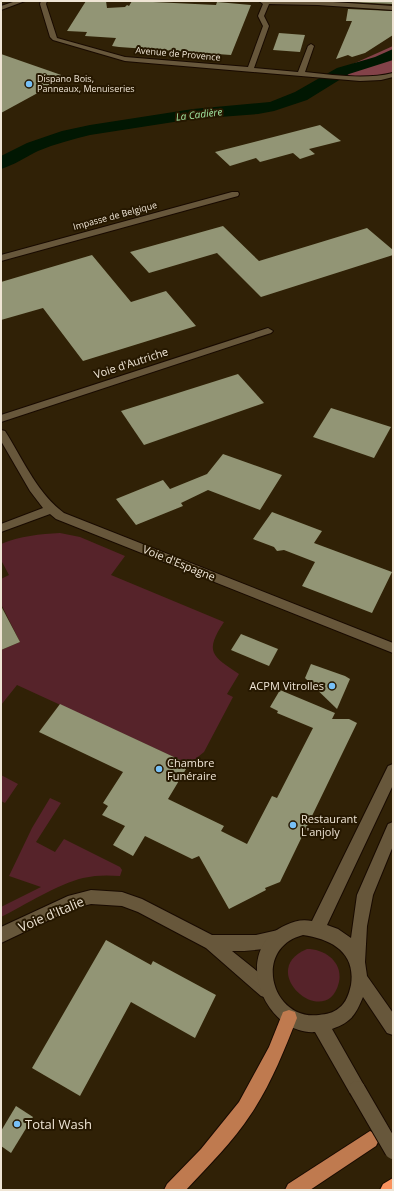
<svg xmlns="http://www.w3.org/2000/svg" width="394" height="1191" font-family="'Open Sans',sans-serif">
	<rect width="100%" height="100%" fill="#302106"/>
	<g fill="#56232a">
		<path d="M60,533L80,537L125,556L111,575L224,622C204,652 212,656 239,674L227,694L233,697L204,752L189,764L17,685L1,705V650L20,642L1,604V579L9,575L1,560V544C20,536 40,534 60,533Z"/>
		<polygon points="1,775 18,784 5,803 1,801"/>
		<path d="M50,798L61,803L36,842L55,852L64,839L120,867L122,870L120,876C107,875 96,875 83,878C58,884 25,905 1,917V907L41,887L9,876L32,828Z"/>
		<path d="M307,949C325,949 343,962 339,982C327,1033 254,971 307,949Z"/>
	</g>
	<path fill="#834249" d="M393,46V72C378,78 349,80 335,72Z"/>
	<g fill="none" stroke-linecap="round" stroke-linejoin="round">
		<path fill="#011702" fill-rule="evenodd" d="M393,49V60L349,74L307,100L274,111L258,114L193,119L90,135C73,139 55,144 38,151C26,157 14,165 1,169V156L27,143L62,131L90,125L193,109L270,102L295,92L337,68L375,57Z"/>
	</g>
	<g fill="#929575">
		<polygon points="86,1 106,1 107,8 125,7 127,5 129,6 132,1 216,5 217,2 251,5 231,55 119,47 112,46 116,38 85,36 87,32 67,31"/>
		<polygon points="349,1 393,1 393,4 349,2"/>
		<polygon points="348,9 393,11 393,35 365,53 352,57 348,55 336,59 352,21 346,21"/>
		<polygon points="279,33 305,35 300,52 273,50"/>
		<polygon points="1,54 67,77 1,113"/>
		<polygon points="320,125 341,141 309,149 315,154 300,159 293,153 260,162 256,158 230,166 215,152"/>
		<polygon points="223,226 259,261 367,228 393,250 393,255 261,297 217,253 149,273 130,252"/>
		<polygon points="92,255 131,302 166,291 196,326 83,361 43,308 1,320 1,282"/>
		<polygon points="238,374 264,403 144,445 121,411"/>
		<polygon points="331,408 391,427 374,458 313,437"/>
		<polygon points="223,454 282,475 260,510 208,490 181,503 183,506 136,525 116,499 163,480 170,489 207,474"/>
		<polygon points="272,512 322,531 314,543 392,572 372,613 302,586 315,562 284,550 277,551 274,547 253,539"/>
		<polygon points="1,606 20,642 1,650"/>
		<polygon points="241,634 278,649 269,666 231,650"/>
		<polygon points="311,664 345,676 350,679 337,709 305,678"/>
		<polygon points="280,690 335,713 332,719 349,719 357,723 280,882 265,888 266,890 229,909 199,856 192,859 145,836 133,856 113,845 125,826 102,815 108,806 103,803 123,772 39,732 60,704 189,764 168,799 224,826 221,831 247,844 272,796 277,798 313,728 277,713 278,711 270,707"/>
		<polygon points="106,940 151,965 153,961 216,995 195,1038 131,1002 80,1096 32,1068"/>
		<polygon points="16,1106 33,1117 11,1153 1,1146 1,1131"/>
	</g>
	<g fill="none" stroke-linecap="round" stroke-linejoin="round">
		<polyline stroke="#4d3e25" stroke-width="16" stroke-dasharray="16 8" stroke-linecap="butt" points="376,1136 393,1125"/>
		<g stroke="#180a00" stroke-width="2">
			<g id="street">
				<path d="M41,1H47L46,4L57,38L125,57L248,67L263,26L258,16L263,4L259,1H318L393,6V10L318,5L269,4L264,16L269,26L254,68L298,72L308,46L311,44L314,46L305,72C334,75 364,80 393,73V77L381,80L360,81L125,61L53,40L50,37L40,4Z"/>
				<polygon points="232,192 238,192 239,194 238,196 1,261 1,255"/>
				<polygon points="268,328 273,331 271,333 1,422 1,415"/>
				<path d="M1,430L5,431C23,459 36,492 64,513L393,643V653L56,519L50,514L1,532V524L43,508L30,491L1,441Z"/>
				<path d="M91,890L122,892L142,899L212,935H256L278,930L283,933L286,938L283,943C267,950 250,951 232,951L273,984L275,990L273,996L267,998L261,996L206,948L138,912L122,906L91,904L75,908L1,943V927L68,896Z"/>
			</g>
		</g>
		<g stroke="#180a00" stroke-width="2">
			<g id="secondary">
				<polygon points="16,1 25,1 1,10 1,6"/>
				<path d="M393,764V785L327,925L338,929L351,938L357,895L388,824L393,822V846L373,895L367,926L365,962L367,976L393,1013V1035L387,1033L363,997C355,1016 351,1022 332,1029L366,1089L363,1095L357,1098L351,1095L315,1032C306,1033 293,1029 286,1024C253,1001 242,944 286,925C295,921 302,919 312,921L388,766ZM303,935C331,939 356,952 351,985C349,994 346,1003 339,1008C333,1013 327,1014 319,1015C271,1021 252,948 303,935Z"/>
			</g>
		</g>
		<g stroke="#180a00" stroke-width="2">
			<g id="primary">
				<path d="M289,1010L295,1012L297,1018C284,1051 271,1084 251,1114C233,1142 208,1166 186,1190H164L167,1184L201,1149L239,1102L269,1047L283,1012Z"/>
				<polygon points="370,1131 376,1134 379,1140 376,1146 310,1190 285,1190 288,1184"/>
			</g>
		</g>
		<g stroke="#180a00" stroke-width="2">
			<polygon id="highway" points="393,1178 393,1190 380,1190 383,1184"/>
		</g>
		<use href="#street" fill="#67573b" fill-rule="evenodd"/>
		<use href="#secondary" fill="#67573b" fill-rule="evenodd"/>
		<use href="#primary" fill="#bf7a4f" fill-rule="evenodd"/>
		<use href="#highway" fill="#f9915c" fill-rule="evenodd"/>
		<g stroke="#180a00" stroke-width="18" stroke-linecap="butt">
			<polyline id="secondary-bridge" points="357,1089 393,1151"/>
		</g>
		<use href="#secondary-bridge" stroke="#67573b" stroke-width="16"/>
	</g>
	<g fill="#77c0f7" stroke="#261800" stroke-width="1.5">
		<circle cx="29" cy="84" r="4"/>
		<circle cx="332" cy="686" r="4"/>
		<circle cx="159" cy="769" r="4"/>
		<circle cx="293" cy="825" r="4"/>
		<circle cx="17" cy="1124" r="4"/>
	</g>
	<g text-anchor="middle" stroke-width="4" stroke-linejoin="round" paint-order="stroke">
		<g font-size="9" fill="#efe5d5" stroke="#261800">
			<text transform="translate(178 54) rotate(5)" y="3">Avenue de Provence</text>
			<text transform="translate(115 216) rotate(-15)" y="3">Impasse de Belgique</text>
		</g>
		<g font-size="9" fill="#efe5d5" stroke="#261800" text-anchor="start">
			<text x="37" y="82">Dispano Bois,<tspan x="37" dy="10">Panneaux, Menuiseries</tspan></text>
		</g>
		<g font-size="10" font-style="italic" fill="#a2e9a3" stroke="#261800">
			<text transform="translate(199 114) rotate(-7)" y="4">La Cadière</text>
		</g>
		<g font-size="11" fill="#efe5d5" stroke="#261800">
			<text transform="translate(131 363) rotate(-18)" y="4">Voie d'Autriche</text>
			<text transform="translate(179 563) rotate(22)" y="4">Voie d'Espagne</text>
		</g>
		<g font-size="11" fill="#efe5d5" stroke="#261800" text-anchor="start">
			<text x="324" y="690" text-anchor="end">ACPM Vitrolles</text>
			<text x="167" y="767">Chambre<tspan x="167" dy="13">Funéraire</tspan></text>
			<text x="301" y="823">Restaurant<tspan x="301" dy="13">L'anjoly</tspan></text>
		</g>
		<g font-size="13" fill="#efe5d5" stroke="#261800">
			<text transform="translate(51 914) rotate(-23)" y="5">Voie d'Italie</text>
		</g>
		<g font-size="13" fill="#efe5d5" stroke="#261800" text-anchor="start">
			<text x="25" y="1129">Total Wash</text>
		</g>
	</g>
	<rect width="394" height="1191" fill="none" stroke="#efe5d5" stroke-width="4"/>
</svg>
